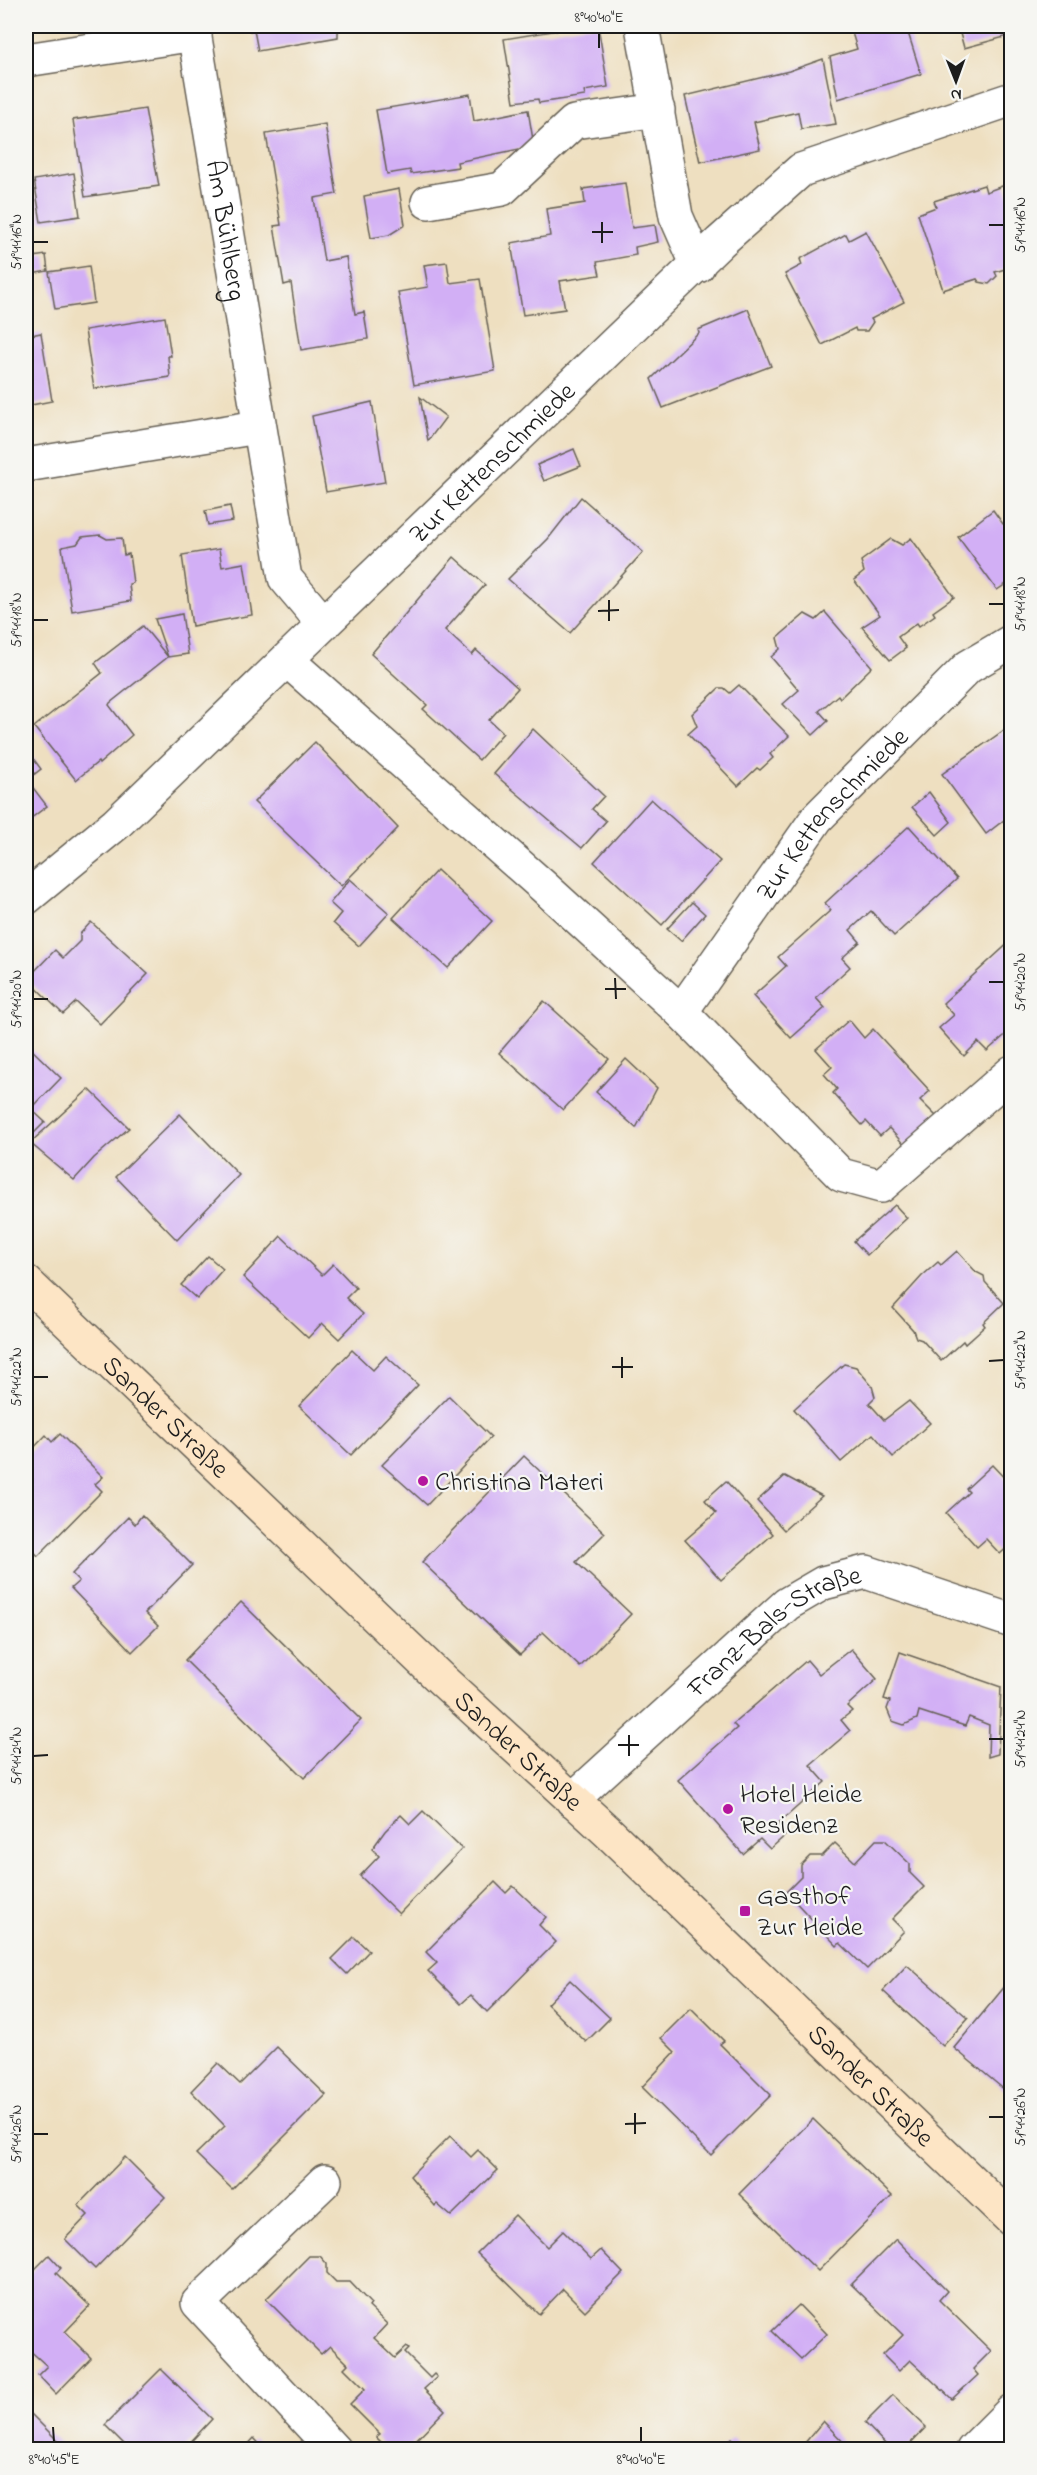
<svg xmlns="http://www.w3.org/2000/svg" width="1037" height="2475" font-family="'Indie Flower',sans-serif">
	<rect width="100%" height="100%" fill="#f6f6f2"/>
	<filter id="ink" filterUnits="userSpaceOnUse"><feTurbulence type="fractalNoise" baseFrequency=".0167" numOctaves="2"/><feDisplacementMap in="SourceGraphic" scale="12" xChannelSelector="R" yChannelSelector="G"/><feConvolveMatrix kernelMatrix="1 2 1 2 8 2 1 2 1" color-interpolation-filters="sRGB"/></filter>
	<filter id="wash" filterUnits="userSpaceOnUse"><feTurbulence type="fractalNoise" baseFrequency=".008" numOctaves="4" result="noise"/><feDisplacementMap in="SourceGraphic" scale="24" xChannelSelector="R" yChannelSelector="G"/><feGaussianBlur stdDeviation="1.35" result="paint"/><feColorMatrix in="noise" values="0 0 0 0 0 0 0 0 0 0 0 0 0 0 0 0 0 1.4 0 .05"/><feComposite in="paint" operator="in"/></filter>
	<g filter="url(#wash)">
		<rect width="100%" height="100%" fill="#eedfc0"/>
		<g id="blocks">
			<g fill="#d2aff5">
				<polygon points="249,26 342,26 338,32 338,37 258,51 254,30 250,31"/>
				<polygon points="583,26 598,26 608,87 584,91 585,96 539,103 538,99 514,102 504,39"/>
				<polygon points="850,26 906,26 921,74 838,99 830,57 857,49"/>
				<polygon points="958,26 1012,26 1012,35 964,48"/>
				<polygon points="823,59 836,124 801,129 798,112 754,122 760,149 700,162 685,96 789,71"/>
				<polygon points="470,94 474,121 528,110 534,146 457,162 458,167 411,174 410,170 387,174 376,110"/>
				<polygon points="145,109 159,186 85,197 73,120"/>
				<polygon points="325,124 337,194 314,198 324,261 346,257 355,314 364,312 368,339 301,350 291,283 284,285 274,226 281,225 266,134"/>
				<polygon points="74,173 80,216 41,222 34,180"/>
				<polygon points="625,183 632,228 655,225 658,242 635,247 636,255 597,262 600,275 560,281 565,309 523,315 511,243 550,236 546,209 585,203 583,189"/>
				<polygon points="984,185 986,192 1005,185 1012,205 1012,267 995,272 997,276 989,284 979,282 977,279 943,290 918,214 936,207 934,201"/>
				<polygon points="399,189 405,225 389,235 371,238 364,196"/>
				<polygon points="866,231 904,302 871,319 873,322 867,331 856,331 855,328 822,345 785,274 802,265 800,259 846,234 849,240"/>
				<polygon points="46,255 48,271 26,275 26,258"/>
				<polygon points="447,262 450,283 480,279 495,371 414,385 398,292 428,287 424,265"/>
				<polygon points="89,266 94,303 55,309 49,272"/>
				<polygon points="748,309 771,366 663,408 651,379 699,333 698,330"/>
				<polygon points="165,317 171,356 168,356 170,377 94,389 85,330"/>
				<polygon points="41,333 52,401 26,406 26,336"/>
				<polygon points="420,397 446,417 428,441"/>
				<polygon points="372,402 385,482 326,492 312,416"/>
				<polygon points="574,449 581,466 544,481 537,465"/>
				<polygon points="581,497 643,552 570,633 508,579 548,539"/>
				<polygon points="230,506 233,521 208,525 205,511"/>
				<polygon points="993,510 1003,524 1012,517 1012,580 997,590 958,537"/>
				<polygon points="100,535 107,539 122,538 124,555 129,554 133,583 129,584 131,601 72,611 62,547 77,544 82,537"/>
				<polygon points="911,538 954,597 933,612 935,615 919,626 917,623 898,637 906,648 890,660 862,627 880,615 854,580 864,572 861,561 891,539 902,545"/>
				<polygon points="219,549 222,567 244,563 252,615 192,626 182,555"/>
				<polygon points="454,557 485,585 445,630 472,655 476,650 518,688 489,720 503,733 479,760 423,709 427,705 371,654"/>
				<polygon points="825,612 872,667 840,698 838,695 819,711 828,721 813,735 783,704 799,690 771,657 780,649 777,638 805,614 816,620"/>
				<polygon points="182,614 188,654 168,657 110,703 109,705 132,735 99,764 98,762 76,780 34,727 102,673 95,663 143,626 168,657 155,619"/>
				<polygon points="739,685 789,736 770,754 773,758 760,770 757,768 738,786 688,734 697,726 692,714 719,688 724,688 730,693"/>
				<polygon points="1010,726 1012,808 1006,812 1009,816 986,834 942,774"/>
				<polygon points="533,729 604,796 592,809 606,821 582,848 494,774"/>
				<polygon points="315,742 398,828 341,886 254,802"/>
				<polygon points="26,749 41,769 27,780 47,806 26,822"/>
				<polygon points="929,792 951,822 937,835 912,807"/>
				<polygon points="651,799 720,861 662,925 594,862"/>
				<polygon points="909,826 957,879 894,936 871,911 850,930 860,942 842,958 850,967 816,998 825,1008 791,1038 753,996 786,966 778,957 831,910 825,903"/>
				<polygon points="437,870 492,921 448,968 393,918"/>
				<polygon points="350,879 389,913 359,946 333,923 341,913 330,903"/>
				<polygon points="692,902 705,914 681,941 667,929"/>
				<polygon points="91,922 148,974 100,1024 76,1002 63,1014 27,979 55,950 63,958 80,941 80,934"/>
				<polygon points="1012,940 1012,1029 987,1051 978,1042 964,1056 939,1028 954,1015 943,1003"/>
				<polygon points="544,1001 609,1059 563,1110 499,1053"/>
				<polygon points="849,1020 864,1038 873,1029 930,1091 920,1100 939,1119 907,1148 889,1128 880,1136 866,1121 862,1125 833,1093 837,1089 824,1074 832,1067 816,1049"/>
				<polygon points="26,1044 61,1078 31,1109 45,1122 26,1141"/>
				<polygon points="626,1059 657,1088 636,1128 596,1092"/>
				<polygon points="89,1089 129,1128 94,1158 74,1180 30,1143"/>
				<polygon points="180,1114 239,1175 177,1240 116,1177"/>
				<polygon points="895,1205 907,1218 867,1255 854,1241"/>
				<polygon points="281,1236 322,1275 333,1264 356,1288 346,1298 363,1314 339,1339 322,1323 308,1338 243,1277"/>
				<polygon points="957,1251 976,1272 984,1276 985,1282 1004,1303 983,1323 985,1326 965,1344 963,1341 941,1361 922,1340 916,1338 913,1330 893,1308 922,1276 938,1262 941,1265"/>
				<polygon points="208,1256 223,1269 197,1299 181,1285"/>
				<polygon points="352,1350 373,1370 386,1356 418,1385 351,1455 299,1406"/>
				<polygon points="844,1364 856,1367 872,1386 875,1397 869,1403 884,1420 909,1401 930,1423 893,1457 873,1434 841,1462 794,1409"/>
				<polygon points="449,1396 491,1437 427,1505 382,1465"/>
				<polygon points="60,1434 103,1477 95,1484 102,1491 38,1556 26,1543 26,1456 46,1435 52,1442"/>
				<polygon points="524,1456 605,1533 576,1562 631,1614 580,1667 543,1632 520,1655 422,1562"/>
				<polygon points="992,1465 1012,1486 1012,1543 1000,1554 986,1539 977,1547 946,1513 969,1492 966,1489"/>
				<polygon points="785,1476 822,1496 784,1530 757,1501"/>
				<polygon points="726,1481 773,1534 721,1580 685,1540 716,1513 705,1500"/>
				<polygon points="142,1515 192,1565 145,1613 158,1626 132,1652 71,1588 79,1581 72,1574 128,1517 135,1524"/>
				<polygon points="241,1602 361,1720 304,1778 185,1660"/>
				<polygon points="851,1649 877,1679 847,1706 852,1711 841,1720 850,1731 810,1765 825,1782 778,1824 787,1834 770,1849 760,1839 743,1854 678,1780 737,1728 733,1724 807,1660 819,1674"/>
				<polygon points="900,1652 1001,1687 998,1754 988,1757 989,1725 969,1717 965,1726 919,1711 917,1719 904,1725 892,1721 887,1709 890,1701 884,1699"/>
				<polygon points="423,1811 462,1849 399,1914 360,1876 379,1856 372,1849 385,1831 401,1815 410,1824"/>
				<polygon points="876,1840 885,1840 910,1864 910,1873 924,1887 892,1919 904,1931 867,1969 840,1943 837,1946 786,1892 801,1877 801,1865 810,1856 822,1856 835,1843 855,1862"/>
				<polygon points="495,1882 506,1893 513,1886 546,1917 539,1925 556,1942 487,2012 471,1995 461,2004 428,1971 437,1963 426,1952"/>
				<polygon points="354,1937 369,1951 347,1974 332,1959"/>
				<polygon points="907,1965 968,2018 943,2046 883,1991"/>
				<polygon points="570,1980 610,2018 586,2042 547,2004"/>
				<polygon points="1006,1985 1012,1989 1012,2096 954,2048"/>
				<polygon points="691,2008 724,2041 720,2044 771,2095 711,2155 642,2087 675,2052 661,2038"/>
				<polygon points="277,2047 326,2095 232,2189 196,2154 225,2126 191,2091 218,2063 240,2084"/>
				<polygon points="813,2119 892,2196 818,2271 739,2194"/>
				<polygon points="450,2136 471,2157 478,2150 498,2170 451,2216 437,2204 435,2206 410,2176"/>
				<polygon points="125,2157 165,2197 95,2269 65,2239 88,2215 78,2205"/>
				<polygon points="515,2215 547,2247 563,2231 591,2259 601,2250 623,2273 585,2311 563,2289 539,2314 477,2253"/>
				<polygon points="896,2239 947,2291 939,2300 991,2351 973,2369 978,2375 952,2399 910,2360 899,2371 883,2355 903,2335 851,2284"/>
				<polygon points="49,2255 61,2268 56,2273 90,2306 65,2332 91,2358 56,2394 38,2375 47,2366 26,2347 26,2278"/>
				<polygon points="309,2256 320,2256 327,2264 327,2273 336,2282 350,2282 371,2304 369,2307 387,2324 374,2338 395,2358 407,2347 409,2349 405,2353 430,2378 434,2374 437,2377 424,2389 445,2410 406,2450 389,2450 376,2437 380,2434 350,2404 365,2389 344,2368 348,2364 330,2346 321,2354 266,2299"/>
				<polygon points="799,2305 827,2334 801,2359 772,2331"/>
				<polygon points="161,2369 212,2419 183,2450 130,2450 105,2425"/>
				<polygon points="893,2395 926,2427 904,2450 891,2450 865,2423"/>
				<polygon points="26,2409 67,2450 26,2450"/>
				<polygon points="823,2421 851,2450 799,2450"/>
				<polygon points="254,2438 265,2450 243,2450"/>
				<polygon points="732,2438 744,2450 720,2450"/>
			</g>
		</g>
	</g>
	<g filter="url(#ink)">
		<use href="#blocks" fill-opacity="0" stroke="#666055" stroke-width="1.5"/>
		<g fill="none" stroke-linecap="round" stroke-linejoin="round">
			<g stroke="#666055" stroke-width="36">
				<g id="street">
					<path id="s1" d="M193,26L285,578L323,623"/>
					<polyline points="642,26 676,216 698,266"/>
					<polyline points="26,60 195,34"/>
					<polyline points="428,202 502,189 574,122 658,110"/>
					<polyline points="26,465 258,427"/>
					<path id="s2" d="M287,660L544,887L681,1012L817,818L968,667L1012,641"/>
					<path id="s3" d="M26,898L116,824L720,242L801,170L1012,99"/>
					<polyline points="681,1012 841,1175 881,1186 1012,1072"/>
					<path id="s4" d="M572,1800L787,1604L823,1583L866,1572L1012,1621"/>
					<polyline points="325,2181 198,2303 334,2450"/>
					<polyline points="973,2450 1012,2411"/>
				</g>
			</g>
			<g stroke="#666055" stroke-width="36">
				<g id="secondary">
					<path id="s5" d="M26,1282L441,1679L608,1832L1012,2220"/>
				</g>
			</g>
			<use href="#street" stroke="#fff" stroke-width="33"/>
			<use href="#secondary" stroke="#fde5c5" stroke-width="33"/>
		</g>
	</g>
	<path fill="none" stroke="#1c1c1c" stroke-width="2" d="M599,33V48M602,222V243M989,225H1004M592,232H613M33,242H48M609,600V621M989,604H1004M598,611L619,610M33,620H48M615,978L616,999M989,982H1004M605,989H626M33,999H48M622,1357V1378M989,1361L1004,1360M612,1367H633M33,1377H48M629,1735V1756M989,1739H1004M618,1745H639M33,1756L48,1755M635,2113V2134M989,2117H1004M625,2124L646,2123M33,2134H48M53,2427L54,2442M641,2427V2442"/>
	<g fill="#b5179e" stroke="#f6f6f2" stroke-width="2">
		<circle cx="423" cy="1481" r="6"/>
		<circle cx="728" cy="1809" r="6"/>
		<rect x="739" y="1905" width="12" height="12" rx="3"/>
	</g>
	<g text-anchor="middle" stroke-width="4.5" stroke-linejoin="round" paint-order="stroke">
		<g font-size="27" fill="#1c1c1c" stroke="#f6f6f2">
			<text dy="9" stroke="none"><textPath href="#s1" startOffset="207">Am Bühlberg</textPath></text>
			<text dy="9" stroke="none"><textPath href="#s3" startOffset="638">Zur Kettenschmiede</textPath></text>
			<text dy="9" stroke="none"><textPath href="#s2" startOffset="778">Zur Kettenschmiede</textPath></text>
			<text dy="9" stroke="none"><textPath href="#s5" startOffset="194">Sander Straße</textPath></text>
			<text dy="9" stroke="none"><textPath href="#s4" startOffset="266">Franz-Bals-Straße</textPath></text>
			<text dy="9" stroke="none"><textPath href="#s5" startOffset="680">Sander Straße</textPath></text>
			<text dy="9" stroke="none"><textPath href="#s5" startOffset="1166">Sander Straße</textPath></text>
		</g>
		<g font-size="27" fill="#1c1c1c" stroke="#f6f6f2" text-anchor="start">
			<text x="435" y="1490">Christina Materi</text>
			<text x="740" y="1802">Hotel Heide<tspan x="740" dy="31">Residenz</tspan></text>
			<text x="757" y="1904">Gasthof<tspan x="757" dy="31">Zur Heide</tspan></text>
		</g>
	</g>
	<rect width="1037" height="2475" fill="none" stroke="#f6f6f2" stroke-width="66"/>
	<g transform="translate(956 81) rotate(179)" stroke="#f6f6f2" stroke-width="4.5" paint-order="stroke">
	<path d="M0-4.5L10 22L0 15L-10 22Z" fill="#1c1c1c"/>
	<text y="-9" font-size="16" font-weight="bold" text-anchor="middle" fill="#1c1c1c">N</text>
	</g>
	<rect x="33" y="33" width="971" height="2409" fill="none" stroke="#1c1c1c" stroke-width="2"/>
	<g font-size="15" text-anchor="middle" fill="#1c1c1c">
		<text x="599" y="22">8°40'40"E</text>
		<text transform="translate(1020 225) rotate(-90)" y="5">51°44'16"N</text>
		<text transform="translate(16 242) rotate(-90)" y="5">51°44'16"N</text>
		<text transform="translate(1020 604) rotate(-90)" y="5">51°44'18"N</text>
		<text transform="translate(16 620) rotate(-90)" y="5">51°44'18"N</text>
		<text transform="translate(1020 982) rotate(-90)" y="5">51°44'20"N</text>
		<text transform="translate(16 999) rotate(-90)" y="5">51°44'20"N</text>
		<text transform="translate(1020 1360) rotate(-90)" y="5">51°44'22"N</text>
		<text transform="translate(16 1377) rotate(-90)" y="5">51°44'22"N</text>
		<text transform="translate(1020 1739) rotate(-90)" y="5">51°44'24"N</text>
		<text transform="translate(16 1756) rotate(-90)" y="5">51°44'24"N</text>
		<text transform="translate(1020 2117) rotate(-90)" y="5">51°44'26"N</text>
		<text transform="translate(16 2134) rotate(-90)" y="5">51°44'26"N</text>
		<text x="54" y="2464">8°40'45"E</text>
		<text x="641" y="2464">8°40'40"E</text>
	</g>
</svg>
